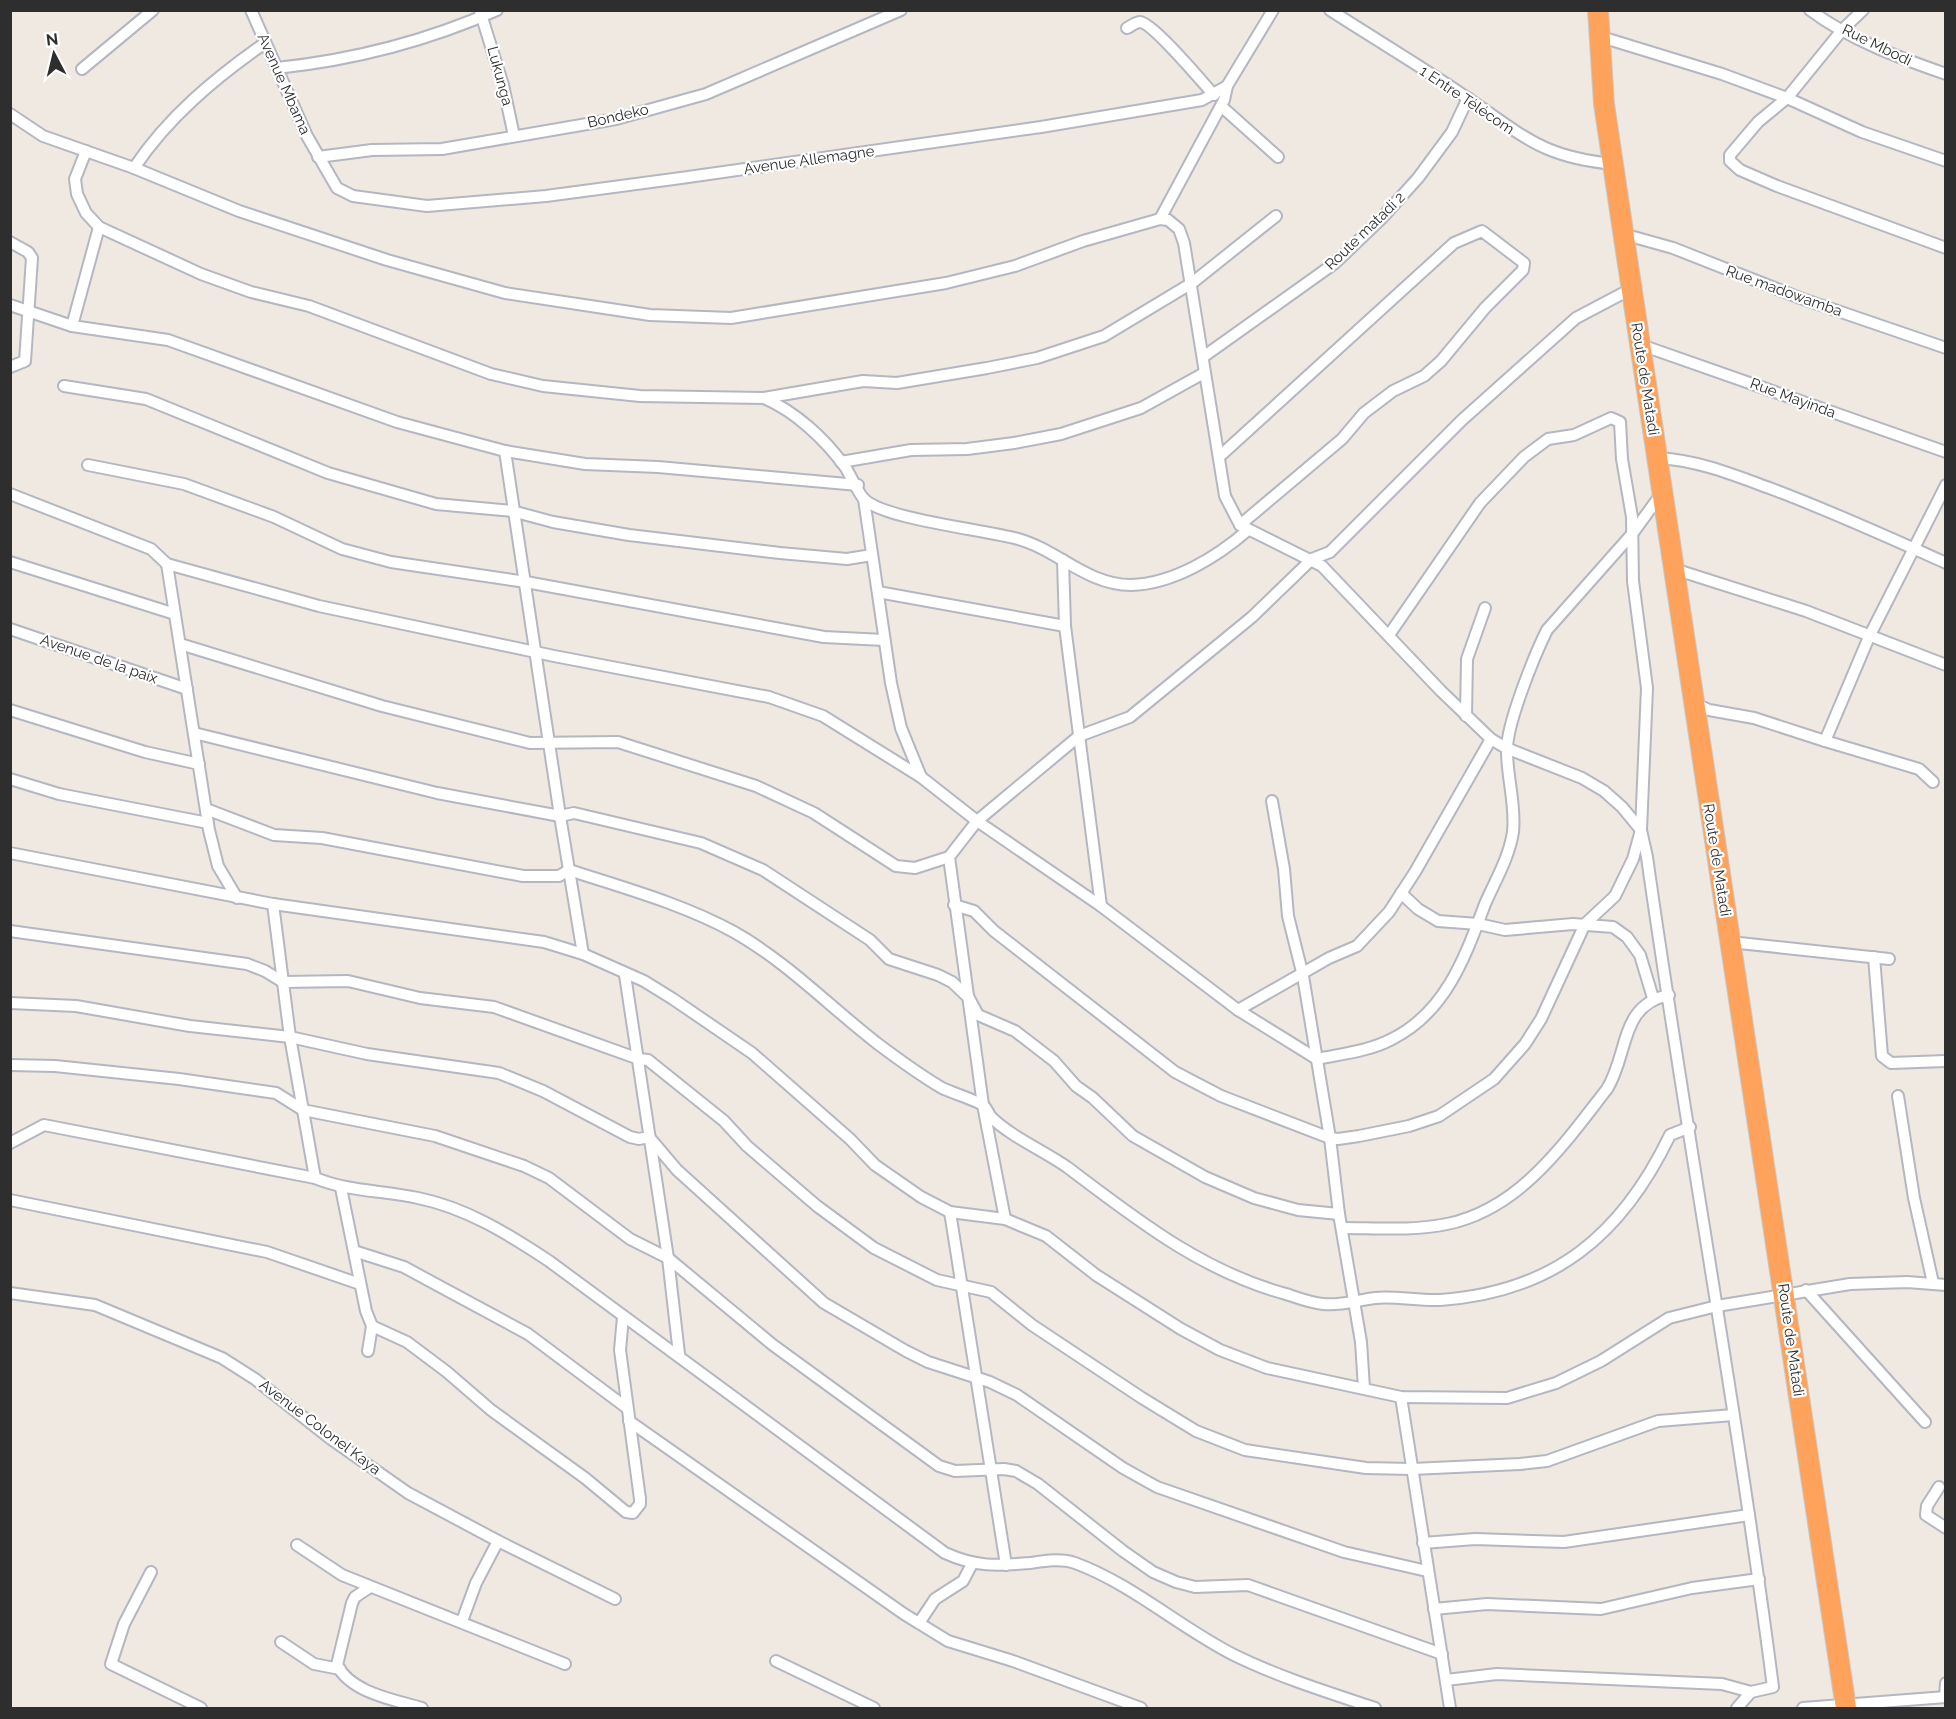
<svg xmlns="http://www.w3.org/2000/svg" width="1956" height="1719" font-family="Raleway,sans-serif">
	<rect width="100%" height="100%" fill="#efe9e1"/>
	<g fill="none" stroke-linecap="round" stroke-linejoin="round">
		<g stroke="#b4b7c1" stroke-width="14">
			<g id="street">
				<polyline points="251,10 307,136 337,188 353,196 427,206 546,196 681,178 1041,127 1202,100 1227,86 1273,10"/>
				<path d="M1330,10C1375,39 1422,67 1466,97C1524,136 1541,157 1614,164"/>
				<path d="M1810,10C1850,40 1900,58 1946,74"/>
				<polyline points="1863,10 1843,29 1787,98 1758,122 1730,155 1730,161 1740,170 1777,186 1946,248"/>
				<polyline points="480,11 503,85 514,136"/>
				<path d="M1127,28C1131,26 1136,22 1140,22C1153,23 1203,83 1214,95"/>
				<polyline points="1598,36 1722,74 1787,98 1862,132 1946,161"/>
				<path d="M277,68C353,60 427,41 497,10"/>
				<polyline points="82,69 153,10"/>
				<polyline points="1221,106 1278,157"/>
				<path d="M10,114L43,136L134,168L239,211L387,260L505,293L650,315L731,318L946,283L1015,266L1083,241L1160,219L1168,220L1179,229L1184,243L1225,496L1240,525L1322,566L1441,691L1491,739L1506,748L1582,778L1604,791L1622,807L1641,830L1647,857C1686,1134 1737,1409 1773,1687L1751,1692L1737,1708"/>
				<path d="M86,151L75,179L77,194L86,213L99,227L201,274L251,292L309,306L491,374L543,386L640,396L764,398C796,412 825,439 846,468C850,475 860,496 864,499C883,519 986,530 1018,539C1058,550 1087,585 1131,585C1173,584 1217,557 1248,530"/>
				<polyline points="318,157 372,150 442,149 616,119 706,94 901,10"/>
				<path d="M134,168C168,117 215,78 265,43"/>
				<polyline points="1160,219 1224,100 1227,86"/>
				<polyline points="1623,234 1673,248 1800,298 1946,348"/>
				<polyline points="10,242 28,252 32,258 25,361 10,367"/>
				<polyline points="10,305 72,326 168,340 397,422 505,451 585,464 658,467 858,485"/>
				<polyline points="72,326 99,227"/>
				<polyline points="1641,345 1946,452"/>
				<polyline points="1203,357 1335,263 1381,219 1418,178 1452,132 1468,98"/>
				<polyline points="64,386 146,399 328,473 436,504 512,511 553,522 629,535 780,553 847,559 872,555"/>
				<polyline points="764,398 863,381 897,383 987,368 1037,358 1104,336 1192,283 1276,216"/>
				<polyline points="505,451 560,816 583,954"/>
				<polyline points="1220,456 1454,243 1482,231 1524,263 1523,270 1485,308 1441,361 1424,376 1393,391 1364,413 1342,439 1240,525"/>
				<path d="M1657,458C1698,460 1734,475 1772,489C1831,511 1888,537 1946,563"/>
				<polyline points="841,462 911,450 967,449 1014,443 1061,434 1141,408 1204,373"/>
				<polyline points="88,465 184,484 274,517 342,549 391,562 526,582 824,637 884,640"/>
				<polyline points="10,494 151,549 167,564"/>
				<polyline points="864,499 891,683 901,728 921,777"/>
				<polyline points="1063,560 1065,626 1101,906"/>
				<polyline points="10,562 175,614"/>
				<polyline points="1674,569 1806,611 1946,665"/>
				<polyline points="878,592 1065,626"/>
				<polyline points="10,629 187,689"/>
				<polyline points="180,644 382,706 530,743 618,742 756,786 814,813 896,866 915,868 949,857"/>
				<polyline points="1694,703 1709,710 1754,718 1825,741 1869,637 1946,485"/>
				<polyline points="10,710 145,752 199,764"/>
				<polyline points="1466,716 1467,659 1485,608"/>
				<polyline points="194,733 437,793 560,816 574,813 701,843 763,870 870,940 889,959 938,975 952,982 969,998 978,1015 1015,1031 1054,1061 1076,1086 1093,1098 1133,1136 1205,1177 1254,1198 1298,1210 1339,1214"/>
				<polyline points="1825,741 1919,769 1933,782"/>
				<polyline points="10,779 59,794 208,823"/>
				<polyline points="1272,801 1284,869 1288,916 1303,976 1330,1138 1339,1214 1361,1342 1364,1388"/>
				<path d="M206,809L274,835L322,838L523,876H559L569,870C624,888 683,904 734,932C787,962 829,1006 878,1044C898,1059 920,1075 942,1088C952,1093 979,1101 984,1106C987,1109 988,1113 991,1117C1010,1136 1044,1151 1067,1167C1136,1219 1201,1271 1286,1294C1298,1298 1311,1303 1323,1304C1341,1306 1358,1300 1375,1298C1396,1296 1419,1301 1440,1300C1554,1292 1622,1235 1670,1135L1690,1127"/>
				<polyline points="10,853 273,904 544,942 583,954 644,981 673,999 752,1053 850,1139 875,1165 921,1197 950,1212 1005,1219 1046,1236 1096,1275 1181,1329 1220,1350 1267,1368 1401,1397 1507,1398 1556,1383 1601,1361 1669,1318 1717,1306 1850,1284 1907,1282 1946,1285"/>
				<polyline points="1401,893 1418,909 1438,921 1478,924 1505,930 1573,924 1613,927 1627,937 1640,955 1653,998"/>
				<path d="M237,898L218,866L209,830L167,564L319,606L554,656L769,697L823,716L921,777L977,821L1101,906L1238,1010L1317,1059C1341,1054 1370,1051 1392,1039C1446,1012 1465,957 1485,904C1495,881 1509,858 1513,832C1516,805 1507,778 1507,751C1506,725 1535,654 1547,630L1632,534L1662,493"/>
				<polyline points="273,904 290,1037 315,1178"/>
				<polyline points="954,905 974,911 994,931 1175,1072 1221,1096 1330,1138 1338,1139 1359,1136 1409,1126 1439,1116 1494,1079 1525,1044 1541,1019 1585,924 1615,896 1633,859 1641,830 1647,688 1633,581 1632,517 1622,459 1620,422 1611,418 1574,435 1548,439 1524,457 1480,503 1389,635"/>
				<polyline points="10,931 247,964 265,971 283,982 348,981 420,998 494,1007 639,1059 648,1060 724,1121 747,1146 817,1206 874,1248 937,1280 991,1292 1032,1325 1142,1398 1196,1431 1245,1450 1366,1468 1412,1469 1520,1464 1547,1461 1658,1421 1733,1415"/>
				<polyline points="1730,942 1889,959"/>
				<polyline points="1874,957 1882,1056 1891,1063 1946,1061"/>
				<polyline points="625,975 668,1258 679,1354"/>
				<polyline points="10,1003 76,1006 190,1026 290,1037 367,1054 499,1073 543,1091 630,1137 639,1139 649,1137 677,1170 824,1303 906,1351 928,1362 990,1382 1017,1395 1123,1468 1157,1487 1344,1552 1427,1571"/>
				<polyline points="1238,1010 1329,958 1357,946 1389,912 1415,872 1491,739"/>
				<polyline points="10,1065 55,1066 179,1079 276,1093 303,1110 435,1136 524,1166 549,1178 630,1239 668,1258 773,1345 939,1466 955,1471 1004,1469 1016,1471 1038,1484 1123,1551 1153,1572 1176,1582 1195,1587 1248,1585 1442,1654"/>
				<polyline points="1898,1096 1914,1198 1933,1283"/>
				<path d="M10,1143L44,1125L315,1178C350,1192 381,1190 418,1198C467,1208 508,1234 549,1261L945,1553C976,1567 996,1566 1030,1563C1044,1561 1061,1558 1075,1563C1132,1584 1179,1627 1234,1655C1279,1677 1327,1692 1375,1708"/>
				<polyline points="341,1188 366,1311 372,1326 368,1351"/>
				<polyline points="10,1200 267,1252 360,1284"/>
				<polyline points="950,1212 1006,1565"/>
				<polyline points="1005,1219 983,1105 949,857 977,821 1079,736 1130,717 1252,617 1312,559 1330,552 1462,420 1576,318 1631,289"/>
				<path d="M1342,1228C1376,1228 1413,1231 1447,1224C1520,1209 1564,1144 1607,1089C1629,1054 1619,1005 1669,995"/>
				<polyline points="354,1251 404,1267 528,1334 627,1408"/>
				<polyline points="1806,1290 1925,1422"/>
				<polyline points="10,1293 95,1305 222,1358 255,1379 331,1439 408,1493 498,1541 615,1599"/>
				<polyline points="372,1326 407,1342 447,1372 491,1410 585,1478 626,1512 633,1513 640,1504 640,1499 620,1350 623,1317"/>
				<polyline points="1401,1397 1450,1708"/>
				<polyline points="629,1421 904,1614 948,1641 1013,1661 1141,1708"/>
				<polyline points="1939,1487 1927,1506 1926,1515 1946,1528"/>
				<polyline points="1423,1543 1475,1539 1564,1542 1749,1515"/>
				<polyline points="297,1545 342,1575 565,1664"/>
				<polyline points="151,1572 124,1624 111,1664 201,1708"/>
				<path d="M370,1587L355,1597L352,1603L337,1665C351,1693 395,1700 422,1708"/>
				<polyline points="1434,1609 1487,1604 1601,1609 1692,1588 1759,1579"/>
				<polyline points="462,1621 476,1583 498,1541"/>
				<polyline points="919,1623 935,1599 963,1581 972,1564"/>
				<polyline points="281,1642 314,1664 340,1669"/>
				<polyline points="776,1661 874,1708"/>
				<polyline points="1446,1680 1497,1674 1722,1684 1751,1692"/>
				<polyline points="1945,1697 1946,1683"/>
				<polyline points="1803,1708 1946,1697"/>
			</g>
		</g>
		<g stroke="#c9c9c9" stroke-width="22">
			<polyline id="highway" points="1598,10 1604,104 1627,258 1846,1708"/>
		</g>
		<use href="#street" stroke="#fff" stroke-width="10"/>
		<use href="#highway" stroke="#ffa35c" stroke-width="20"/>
	</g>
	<g text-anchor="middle" stroke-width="4.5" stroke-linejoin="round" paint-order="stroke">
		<g font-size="15" fill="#2e2e2e" stroke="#fff">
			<text transform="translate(1877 45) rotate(26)" y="5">Rue Mbodi</text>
			<text transform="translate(500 76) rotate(75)" y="5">Lukunga</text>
			<text transform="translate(284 84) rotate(66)" y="5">Avenue Mbama</text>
			<text transform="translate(1467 100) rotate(34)" y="5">1 Entre Télécom</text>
			<text transform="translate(618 116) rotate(-13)" y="5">Bondeko</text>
			<text transform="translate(809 160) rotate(-8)" y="5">Avenue Allemagne</text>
			<text transform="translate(1365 231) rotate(-44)" y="5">Route matadi 2</text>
			<text transform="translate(1784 291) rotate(20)" y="5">Rue madowamba</text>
			<text transform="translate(1645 379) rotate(81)" y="5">Route de Matadi</text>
			<text transform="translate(1793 398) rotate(20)" y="5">Rue Mayinda</text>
			<text transform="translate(99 659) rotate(19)" y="5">Avenue de la paix</text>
			<text transform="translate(1717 860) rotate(81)" y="5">Route de Matadi</text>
			<text transform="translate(1791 1340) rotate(82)" y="5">Route de Matadi</text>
			<text transform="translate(320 1427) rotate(37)" y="5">Avenue Colonel Kaya</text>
		</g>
	</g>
	<rect width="1956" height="1719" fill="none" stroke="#2e2e2e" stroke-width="24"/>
	<g transform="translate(54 54) rotate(353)" stroke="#ffffff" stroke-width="4.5" paint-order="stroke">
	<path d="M0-4.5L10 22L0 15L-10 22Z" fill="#2e2e2e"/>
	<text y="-9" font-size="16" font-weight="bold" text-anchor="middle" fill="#2e2e2e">N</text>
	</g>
</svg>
